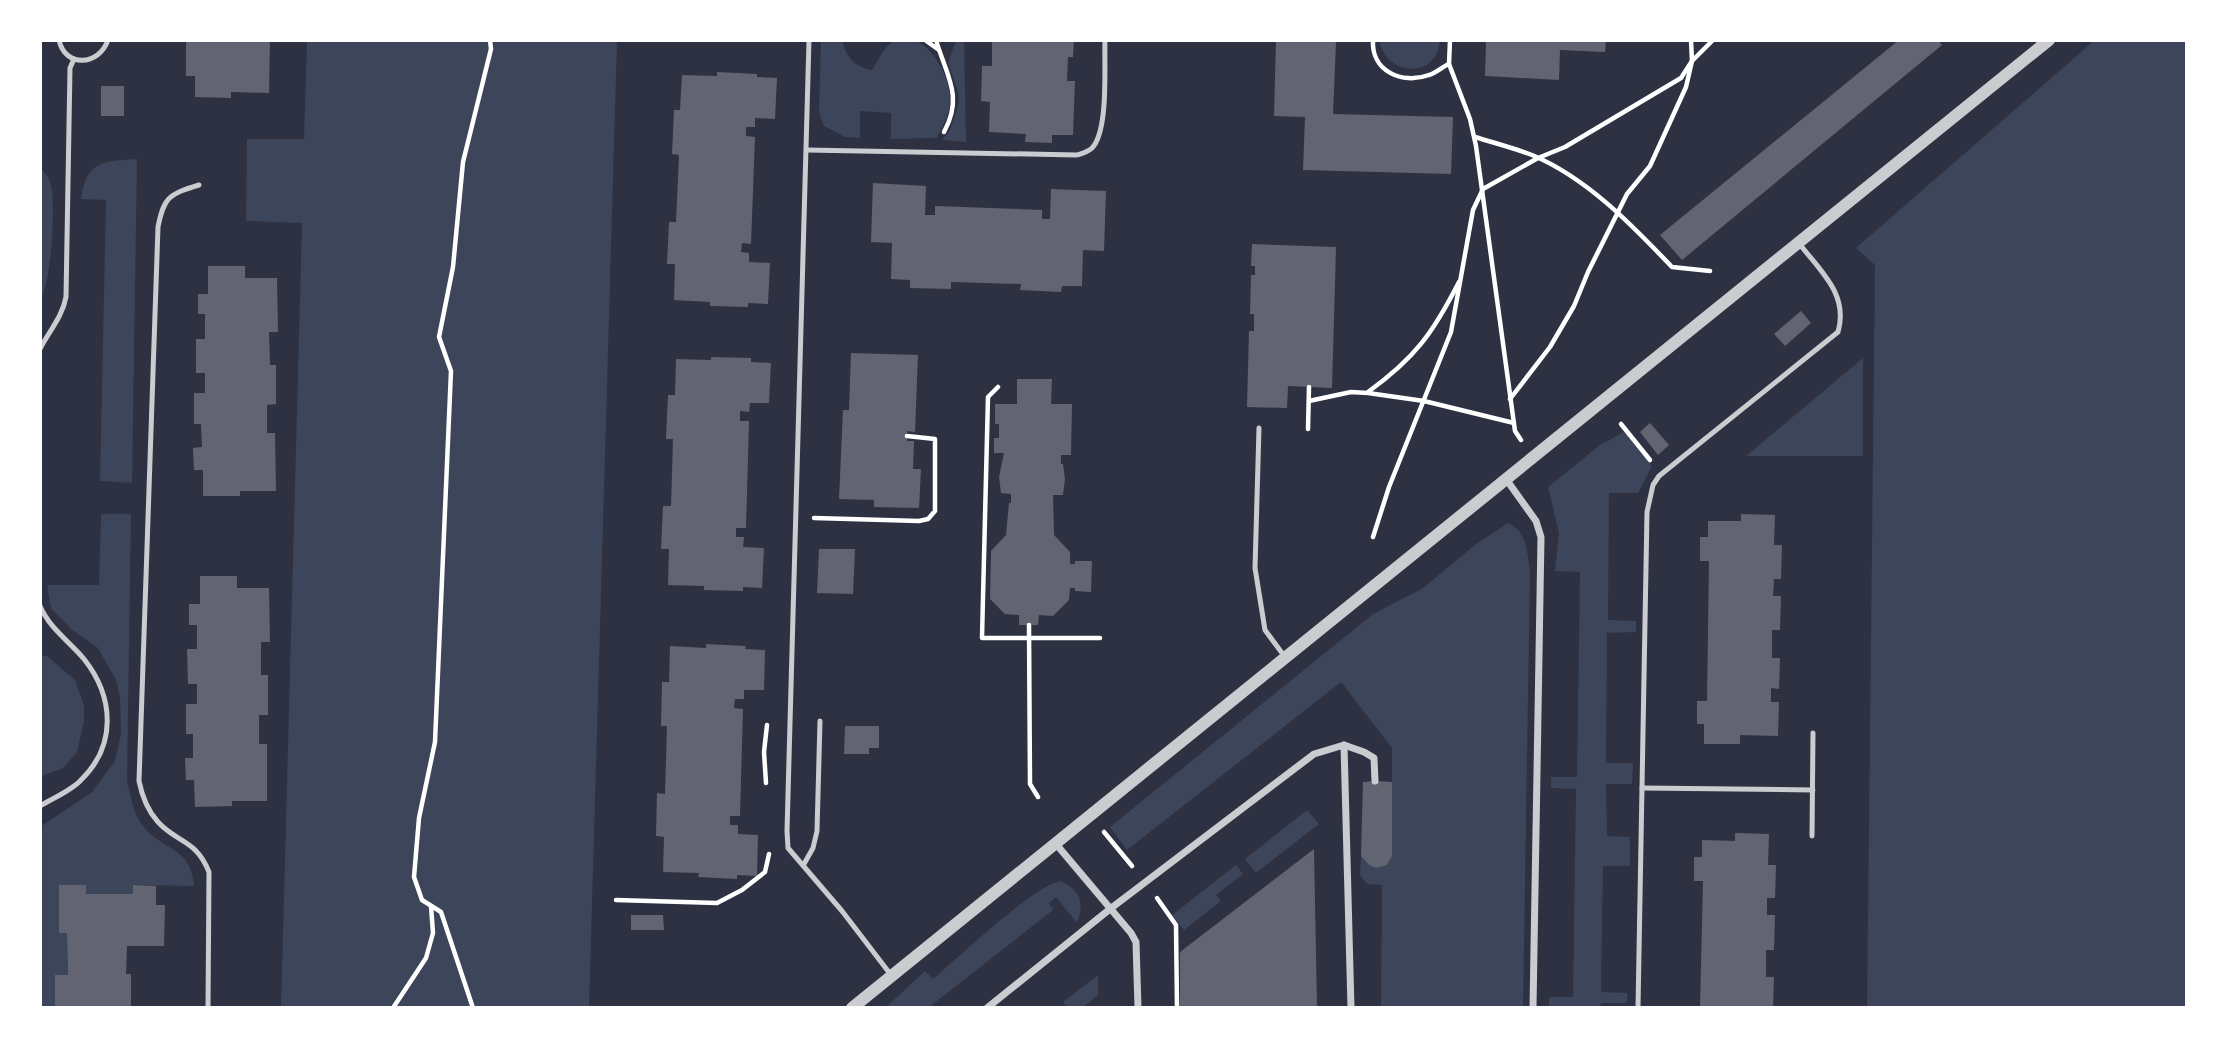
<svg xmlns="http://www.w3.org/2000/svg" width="2227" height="1048" font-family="Cabin,sans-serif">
	<rect width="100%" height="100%" fill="#2d3142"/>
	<g fill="#3c4559">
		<polygon points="307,40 617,40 589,1008 281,1008 302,223 246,221 247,139 304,139"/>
		<path d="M821,40H842C847,58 853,66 872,70C878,61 883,49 891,43C921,23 949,72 950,96C951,112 943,125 937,138L891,139V113L860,111V138L845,137L824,126L819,112Z"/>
		<polygon points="956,40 964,40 966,142 942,140 950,130 959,103 958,92 948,62"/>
		<path d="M1379,40H1440C1437,79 1387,78 1379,40Z"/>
		<polygon points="2095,40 2187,40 2187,1008 1867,1008 1875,265 1856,248"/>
		<path d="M137,159L132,483L100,481L106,200L81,199C86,161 103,161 137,159Z"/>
		<path d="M40,168C46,174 50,178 51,186C56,207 51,284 40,300Z"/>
		<polygon points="1863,358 1863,456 1746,456"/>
		<polygon points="1624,432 1652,466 1638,493 1609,493 1608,620 1636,621 1636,632 1607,633 1606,763 1633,763 1632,784 1606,784 1607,836 1630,837 1630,866 1603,866 1601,992 1627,993 1627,1003 1601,1003 1600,1008 1549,1008 1549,997 1573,997 1576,789 1551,788 1551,777 1577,777 1580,572 1555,571 1559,533 1548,487 1600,445"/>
		<path d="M101,514H131L127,781C131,796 133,814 144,827C163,851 192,847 194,886L134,885L133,894H86V885H59V932L67,933L68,975L55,1008H40V827L92,792L115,761L121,734L120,697L116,680L98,648L71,629L51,608L47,585H99Z"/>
		<path d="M1508,523C1527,531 1527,552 1530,571L1523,1008H1381L1382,885L1367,884L1360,875L1361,856C1369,866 1374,868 1387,865L1392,856V748L1341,682L1127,850L1110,827L1373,614L1423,588L1476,544Z"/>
		<polygon points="40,656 47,656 75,680 84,705 84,721 77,752 63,768 40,777"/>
		<polygon points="1307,810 1319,824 1256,873 1245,859"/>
		<polygon points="1236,865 1243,874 1216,895 1221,901 1184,930 1172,915"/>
		<path d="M1061,881C1080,890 1085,903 1077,923L1056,897L1049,903L1053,910L928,1008H885L925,971L933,979C957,959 1035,884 1061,881Z"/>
		<polygon points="1098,975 1098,995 1082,1008 1067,1008 1063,1002"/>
	</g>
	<g fill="#626471">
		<polygon points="186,40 270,40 269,93 231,92 231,98 195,97 195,76 186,76"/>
		<polygon points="992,40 1074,40 1073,57 1068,57 1067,81 1075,81 1073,135 1052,135 1052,143 1025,142 1026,134 989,132 990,102 981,101 982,66 992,66"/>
		<polygon points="1276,40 1336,42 1333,114 1453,117 1451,174 1303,170 1305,117 1274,116"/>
		<polygon points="1486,40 1606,40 1605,52 1560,50 1559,80 1485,76"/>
		<polygon points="1899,40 1938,40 1942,45 1682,260 1660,235"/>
		<polygon points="717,72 757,74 757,77 777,78 775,119 755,118 755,127 746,127 746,136 755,137 751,244 742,243 741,252 749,253 749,262 770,263 768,304 748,303 748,307 710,306 710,302 674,300 675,264 667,264 669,222 676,222 679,155 672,154 674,110 680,110 682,75 717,76"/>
		<rect x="101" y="86" width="23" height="30"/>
		<polygon points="873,183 926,186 925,215 935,215 935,206 1042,210 1042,219 1050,219 1051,189 1106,191 1104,251 1083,250 1082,286 1062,286 1061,292 1020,290 1021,284 951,282 951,289 910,288 910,280 891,279 892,243 871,242"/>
		<polygon points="1252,244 1336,247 1332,388 1288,386 1287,408 1247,407 1249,331 1254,331 1254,314 1250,314 1251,275 1255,275 1255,266 1251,266"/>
		<polygon points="208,266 245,266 245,278 277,278 278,332 269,332 270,365 276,365 276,404 267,405 267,433 275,433 276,491 240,491 240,496 203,496 203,470 194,470 193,448 202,447 201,424 194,424 194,393 205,393 205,373 196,373 196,339 205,339 205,314 198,314 198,294 208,294"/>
		<polygon points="1801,311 1811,323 1785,346 1774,334"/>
		<polygon points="851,353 918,355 915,432 907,431 907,441 914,441 913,469 921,469 919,508 874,507 874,500 839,499 843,410 849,410"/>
		<polygon points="711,357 751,358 751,362 771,363 769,403 750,403 749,412 740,411 740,421 749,421 746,528 736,528 736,537 744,537 743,547 764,548 762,588 743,587 743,591 704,590 704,586 668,585 669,549 661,549 663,506 671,506 673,439 666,439 668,395 675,395 676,359 711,360"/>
		<polygon points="1017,379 1052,379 1051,404 1072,404 1071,455 1061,455 1061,464 1063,464 1065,479 1063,495 1053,495 1054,535 1070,552 1070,564 1075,564 1075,561 1092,561 1091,592 1075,591 1075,588 1070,588 1069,600 1053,616 1039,615 1038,625 1019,625 1019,615 1005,614 990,599 991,551 1006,535 1009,503 1011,503 1011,494 1001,493 999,477 1004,453 994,453 994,438 999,438 999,424 995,424 995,404 1017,404"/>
		<polygon points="1650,423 1669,445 1658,455 1640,432"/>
		<polygon points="1741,514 1775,515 1774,545 1782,545 1781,579 1774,579 1773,596 1781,596 1780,630 1772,630 1772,658 1780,658 1779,689 1771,688 1771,702 1779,702 1778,736 1740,735 1740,744 1704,744 1704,724 1697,724 1697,701 1707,701 1709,561 1700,561 1700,537 1708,537 1708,521 1741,521"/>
		<polygon points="819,549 855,549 853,594 817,593"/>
		<polygon points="200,576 237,576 237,588 269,588 270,642 261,642 261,675 268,675 268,715 259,715 259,744 267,744 267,801 232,801 232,806 195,807 194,780 186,780 185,758 193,758 193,734 186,734 186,704 197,704 197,684 188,684 187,649 197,649 197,625 189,625 189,604 200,604"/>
		<polygon points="706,644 746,646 745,649 765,650 764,690 744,690 744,699 735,699 734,708 743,709 740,816 730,816 730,825 738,825 738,834 758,835 757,876 737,875 737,879 698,877 699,873 663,872 664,837 656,836 657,793 665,794 667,726 661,726 662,682 669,682 670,646 706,648"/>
		<polygon points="845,726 879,726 879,748 869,748 869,754 844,754"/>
		<polygon points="1375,781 1392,782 1392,856 1387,865 1376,868 1369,865 1361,856 1363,782"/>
		<polygon points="1735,833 1769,834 1768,865 1776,865 1775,898 1767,898 1767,915 1775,915 1774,950 1766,950 1766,977 1774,977 1773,1008 1700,1008 1703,881 1694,881 1694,857 1702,857 1702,840 1735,841"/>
		<polygon points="1314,849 1317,1008 1180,1008 1180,952"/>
		<polygon points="59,885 86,885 86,894 133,894 133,885 156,886 156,905 165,905 164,946 127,946 126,974 131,974 131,1008 55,1008 55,975 68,975 67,933 59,933"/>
		<polygon points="631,915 663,915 664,930 631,930"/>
	</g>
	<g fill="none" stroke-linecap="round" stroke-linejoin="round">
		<g stroke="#fff" stroke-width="4.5">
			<polyline points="925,40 939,50"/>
			<path d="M936,40C946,75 964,96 944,132"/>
			<path d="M1373,40C1371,71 1402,85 1429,75C1436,73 1442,67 1449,64"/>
			<polyline points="1450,40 1449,64 1470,119 1476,146 1515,431 1521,440"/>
			<path d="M1475,137C1494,143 1514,148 1532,155C1587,178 1632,225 1672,267L1710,271"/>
			<polyline points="998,387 988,397 982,638 1100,638"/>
			<path d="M1368,392C1415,358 1433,333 1459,282"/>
			<polyline points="1510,399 1550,347 1574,306 1588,272 1627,194 1650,166 1686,87 1692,61 1691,40"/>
			<polyline points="1309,401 1351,392 1368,393 1424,401 1514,423"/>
			<polyline points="1621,424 1650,460"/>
			<polyline points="1308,429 1309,387"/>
			<polyline points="814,518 919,521 928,519 935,511 935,439 907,436"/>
			<polyline points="1373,537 1389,487 1451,332 1473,210 1483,189 1538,158 1565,147 1681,78 1692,61 1713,40"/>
			<polyline points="1029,625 1030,784 1038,797"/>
			<polyline points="766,783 764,752 767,725"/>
			<polyline points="1104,832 1132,866"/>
			<polyline points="1157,898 1176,925 1177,1008"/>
			<polyline points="616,900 717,903 742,890 765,872 769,854"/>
			<polyline points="393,1008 426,958 433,933 431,906"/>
			<polyline points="473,1008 441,912 422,900 414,877 419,818 435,742 451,371 439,337 453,267 463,162 491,49 490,40"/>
		</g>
		<g stroke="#caccd0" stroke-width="5">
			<path d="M59,40C65,68 99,66 108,40"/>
			<polyline points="809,40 787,831 788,848 842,911 891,975"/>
			<path d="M807,150L1077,155C1083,153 1088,152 1092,148C1109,130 1104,65 1105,40"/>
			<path d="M199,185C170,194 164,196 158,227L139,781C142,796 147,810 158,822C177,843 196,839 209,872L208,1008"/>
			<path d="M40,349C49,331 62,318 66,297L70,68L74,59"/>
			<polyline points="1259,428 1255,568 1265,630 1285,657"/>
			<path d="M40,606C50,629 69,641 84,659C114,697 117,745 81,780C71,791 53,798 40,806"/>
			<polyline points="1642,788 1813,790"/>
			<polyline points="1812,836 1813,733"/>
			<polyline points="804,864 813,848 817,831 820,721"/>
			<path d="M1638,1008L1647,512L1653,485L1659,476L1838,332C1849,294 1820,271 1798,242"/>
		</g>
		<g stroke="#caccd0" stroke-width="7">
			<polyline points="1506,479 1536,521 1541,537 1533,1008"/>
			<polyline points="1344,745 1364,752 1374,758 1375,781"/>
			<polyline points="1056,844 1131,933 1136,942 1138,1008"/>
			<polyline points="987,1008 1110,909 1314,754 1344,745 1351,1008"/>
		</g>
		<polyline stroke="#caccd0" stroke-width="12" points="852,1008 2049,40"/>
	</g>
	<rect width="2227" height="1048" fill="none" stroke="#ffffff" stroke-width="84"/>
</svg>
